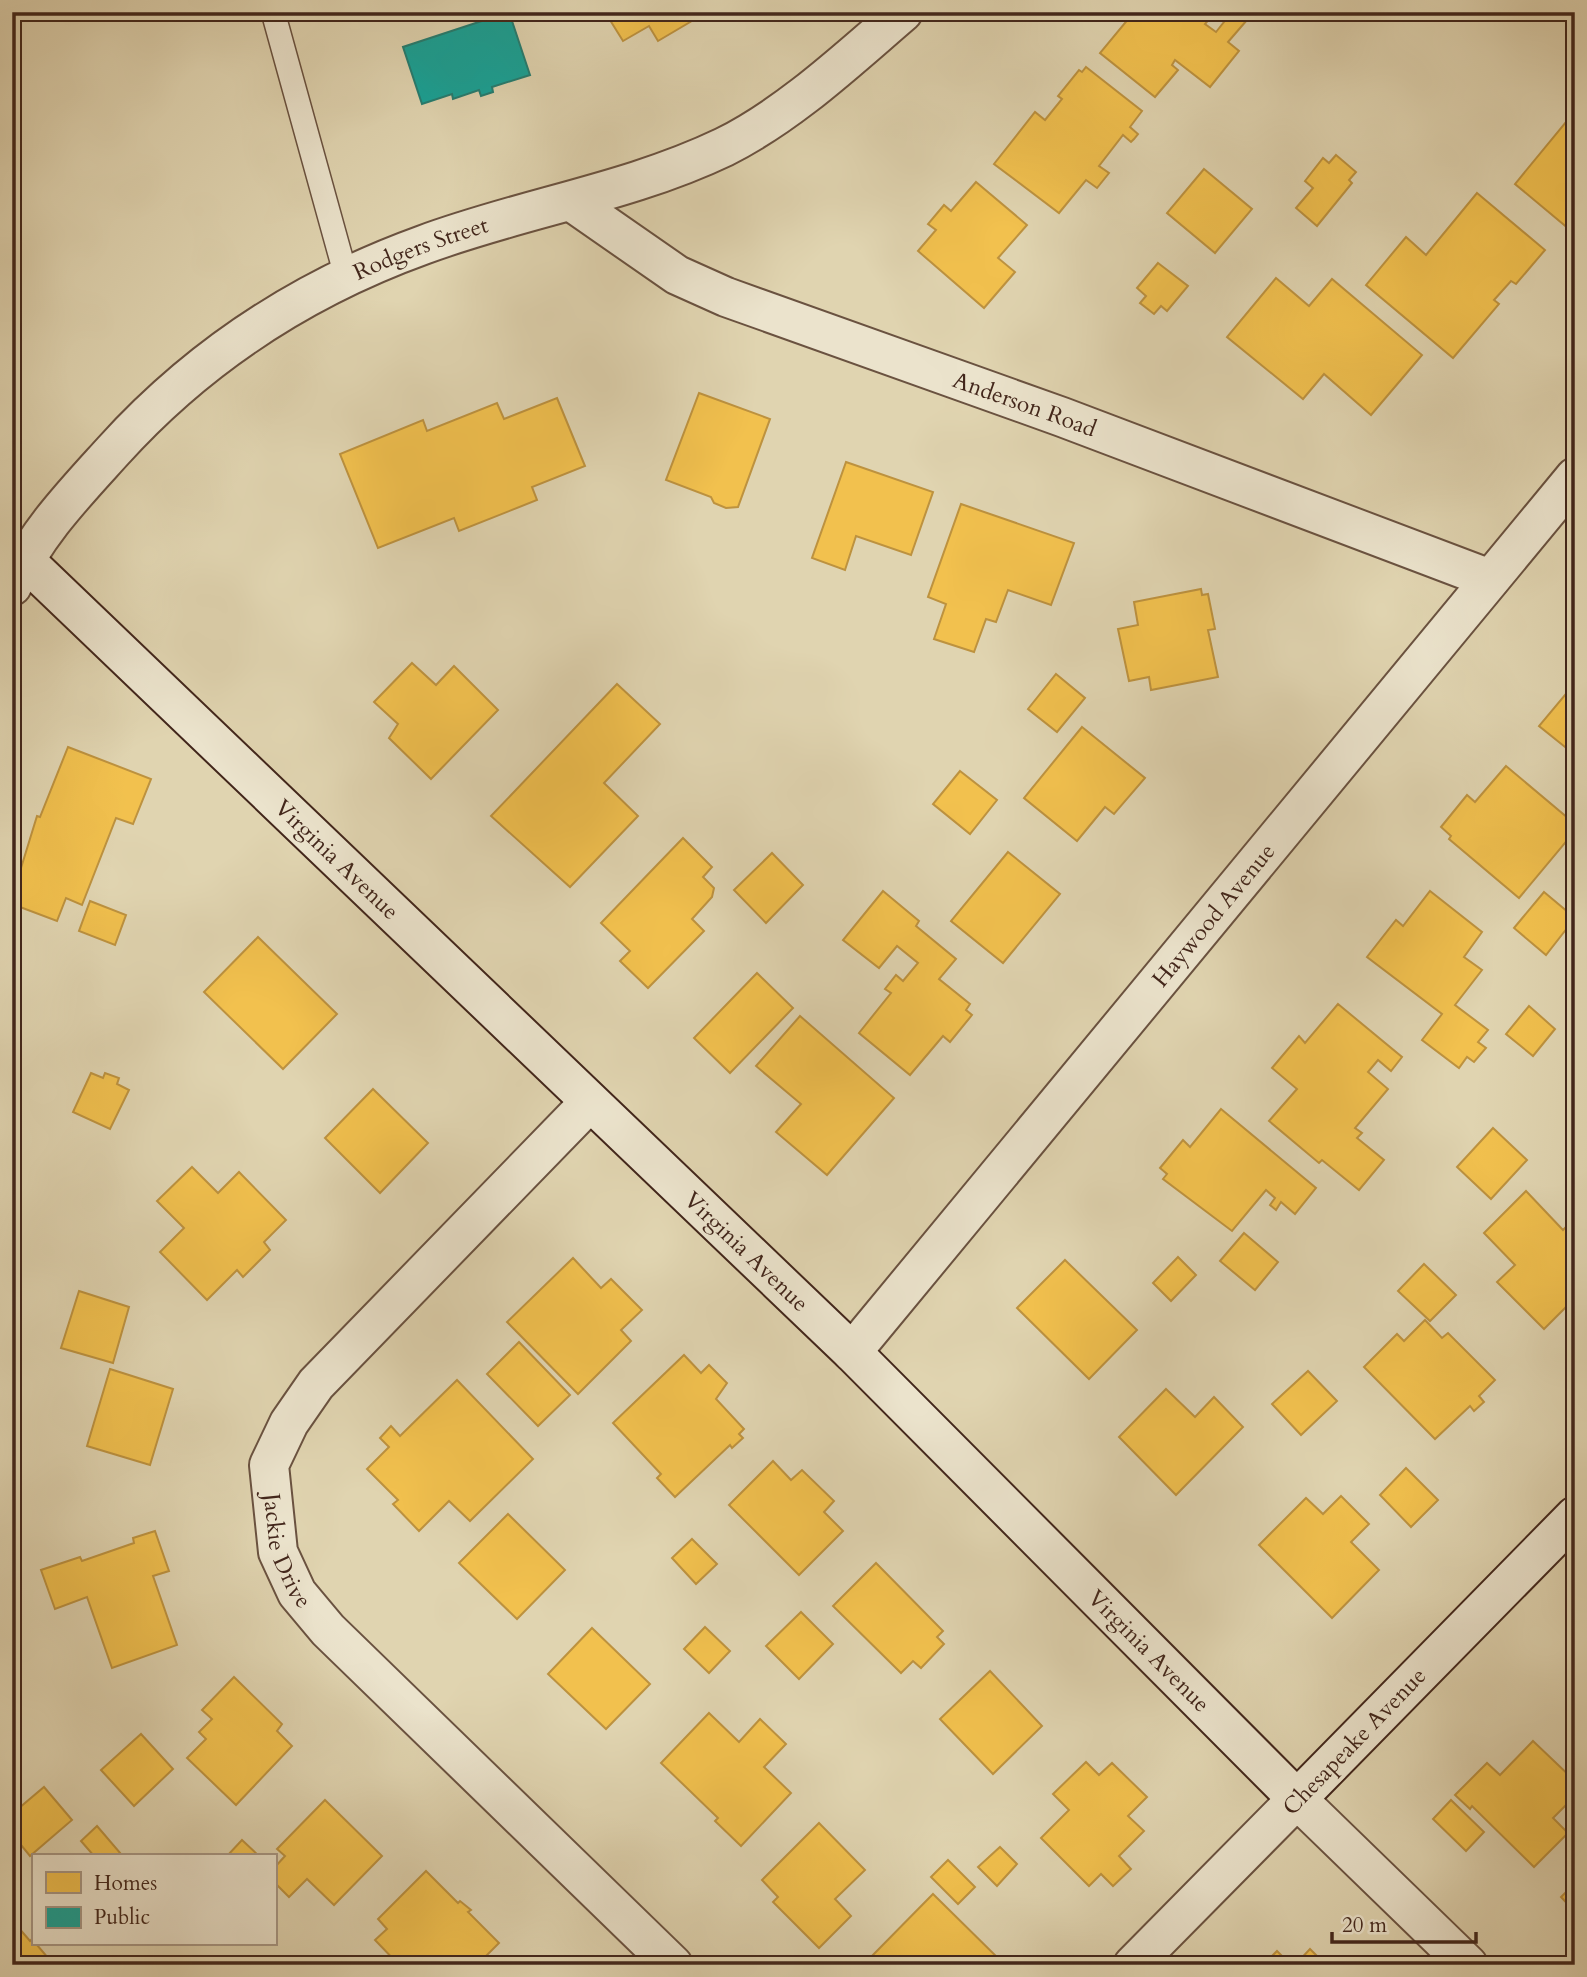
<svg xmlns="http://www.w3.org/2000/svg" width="1587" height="1977" font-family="Cardo,serif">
	<rect width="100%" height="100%" fill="#e0d4b0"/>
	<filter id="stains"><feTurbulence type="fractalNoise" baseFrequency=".00286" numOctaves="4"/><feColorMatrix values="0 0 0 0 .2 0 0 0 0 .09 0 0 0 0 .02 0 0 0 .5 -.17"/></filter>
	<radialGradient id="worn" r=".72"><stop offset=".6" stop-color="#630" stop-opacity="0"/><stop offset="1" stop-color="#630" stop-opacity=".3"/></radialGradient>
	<g fill="#f2c14e" stroke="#bd923f" stroke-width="2">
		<polygon points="605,12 707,12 658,41 649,26 623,41"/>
		<polygon points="1134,12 1215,12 1205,24 1216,32 1232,12 1239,12 1247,20 1228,42 1239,51 1210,87 1175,60 1172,65 1178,70 1155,97 1100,53"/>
		<polygon points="1086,67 1142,111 1130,127 1138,134 1134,139 1131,142 1123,135 1099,166 1109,173 1097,188 1086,180 1059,213 994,164 1035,112 1045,120 1062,99 1058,96 1079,70 1082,72"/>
		<polygon points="1575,111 1575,234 1515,184"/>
		<polygon points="1336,155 1356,172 1349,180 1352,183 1317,226 1296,208 1313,188 1305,181 1323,158 1329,163"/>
		<polygon points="1204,169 1252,209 1215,253 1167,213"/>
		<polygon points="976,182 1027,225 998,258 1015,272 984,308 918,251 936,230 928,224 944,205 951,211"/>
		<polygon points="1477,193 1545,250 1516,284 1511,281 1494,300 1499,304 1453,358 1366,285 1406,237 1426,255"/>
		<polygon points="1158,263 1188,286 1167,311 1161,306 1154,314 1140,303 1146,296 1137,288"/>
		<polygon points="1276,278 1309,306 1332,279 1422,355 1371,415 1324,374 1303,399 1227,337"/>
		<polygon points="699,393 770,419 738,507 726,508 714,503 711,497 666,480"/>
		<polygon points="557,398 585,466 532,487 537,500 459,531 454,518 378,548 340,454 423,420 427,431 497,403 504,419"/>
		<polygon points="846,462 933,492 911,555 856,536 845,570 812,558"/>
		<polygon points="961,504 1074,543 1051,605 1008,590 996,622 986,619 974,652 934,639 946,604 928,597"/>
		<polygon points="1201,589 1202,595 1208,594 1215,629 1208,630 1218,677 1151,690 1149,677 1129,681 1118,629 1138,625 1134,602"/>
		<polygon points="412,663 436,685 454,666 498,710 431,779 389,738 398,724 374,702"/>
		<polygon points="1056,674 1085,698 1057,732 1028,709"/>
		<polygon points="1575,683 1575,755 1539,726"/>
		<polygon points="617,684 660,724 604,783 638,816 570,887 491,816"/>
		<polygon points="1082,727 1145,778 1114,814 1105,807 1077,841 1024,798"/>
		<polygon points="68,747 151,779 133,824 116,818 82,905 66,898 57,921 12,904 12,865 21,868 37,816 40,817"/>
		<polygon points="1506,766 1575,824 1575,831 1519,898 1449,839 1451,836 1441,827 1467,795 1475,802"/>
		<polygon points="960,771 997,800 970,834 933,804"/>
		<polygon points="683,838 712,867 703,877 714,888 712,897 692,919 704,931 648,988 620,961 630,951 601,923"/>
		<polygon points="1008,852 1060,894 1003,963 951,921"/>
		<polygon points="772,853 803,885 766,923 734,890"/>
		<polygon points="883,891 919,921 916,926 956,959 939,979 970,1004 966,1010 972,1015 950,1042 943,1036 910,1075 859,1033 891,993 885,989 896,975 903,981 918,963 897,946 879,968 843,940"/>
		<polygon points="1430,891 1482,932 1464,957 1482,970 1455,1005 1488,1030 1478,1042 1486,1048 1474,1062 1467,1057 1459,1068 1422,1040 1442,1014 1367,957 1396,920 1403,926"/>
		<polygon points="1544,892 1575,918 1546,955 1514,928"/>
		<polygon points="90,901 126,915 115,945 79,931"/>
		<polygon points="258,937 337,1014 283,1069 204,992"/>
		<polygon points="757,973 793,1008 730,1073 694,1038"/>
		<polygon points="1338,1004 1402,1057 1391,1071 1378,1060 1368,1072 1388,1089 1355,1128 1362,1133 1357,1138 1384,1160 1359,1190 1322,1160 1319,1163 1269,1121 1297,1089 1272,1068 1299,1036 1305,1043"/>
		<polygon points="1529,1006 1555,1029 1533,1056 1506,1034"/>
		<polygon points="800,1016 894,1098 827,1175 776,1132 801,1104 756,1066"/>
		<polygon points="91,1073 103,1078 105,1073 119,1078 117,1084 129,1090 110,1129 73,1112"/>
		<polygon points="373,1089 428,1143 380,1193 325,1138"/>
		<polygon points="1221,1109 1316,1188 1295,1214 1281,1202 1276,1210 1270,1205 1275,1198 1266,1190 1232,1231 1163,1179 1167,1174 1160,1168 1183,1140 1190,1147"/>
		<polygon points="1493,1128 1527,1160 1491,1199 1457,1167"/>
		<polygon points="192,1167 218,1193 239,1172 286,1220 264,1242 270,1250 243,1277 237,1270 207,1300 160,1252 184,1228 157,1201"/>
		<polygon points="1526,1191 1563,1230 1575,1218 1575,1298 1544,1329 1497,1282 1515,1265 1484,1233"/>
		<polygon points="1244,1233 1278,1262 1255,1290 1220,1261"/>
		<polygon points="1178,1257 1196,1275 1171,1301 1153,1283"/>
		<polygon points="573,1258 601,1288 611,1279 642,1310 621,1330 631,1341 578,1394 507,1322"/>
		<polygon points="1065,1260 1137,1330 1089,1379 1017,1308"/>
		<polygon points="1424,1264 1456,1295 1430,1321 1398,1291"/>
		<polygon points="79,1291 129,1307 113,1363 61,1348"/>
		<polygon points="1425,1320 1442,1338 1448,1333 1495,1380 1479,1396 1484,1402 1474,1411 1470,1406 1435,1439 1364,1367 1397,1334 1404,1341"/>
		<polygon points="519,1342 570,1395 538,1426 487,1374"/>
		<polygon points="684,1355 701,1373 709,1365 727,1383 716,1399 744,1429 739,1434 743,1438 732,1448 730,1445 675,1497 657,1478 661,1474 613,1423"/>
		<polygon points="110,1369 173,1389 150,1465 87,1446"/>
		<polygon points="1308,1371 1337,1401 1301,1435 1272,1404"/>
		<polygon points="457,1380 533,1459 470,1521 449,1501 419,1531 393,1504 398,1500 367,1469 389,1447 380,1438 391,1426 400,1436"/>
		<polygon points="1166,1389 1195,1417 1214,1397 1243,1427 1176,1495 1119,1437"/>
		<polygon points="773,1461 791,1480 802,1470 834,1501 824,1512 843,1531 799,1575 729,1505"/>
		<polygon points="1406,1468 1438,1500 1411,1527 1380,1495"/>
		<polygon points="1341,1496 1369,1524 1351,1542 1379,1570 1332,1618 1259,1545 1306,1498 1323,1514"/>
		<polygon points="508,1514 565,1570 517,1619 459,1563"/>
		<polygon points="155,1531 169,1571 153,1576 177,1645 112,1668 87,1597 55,1609 41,1570 80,1557 82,1561 134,1543 133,1538"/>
		<polygon points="692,1539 717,1564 696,1584 672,1558"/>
		<polygon points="876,1563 943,1631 937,1637 944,1644 921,1668 913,1661 901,1673 833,1606"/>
		<polygon points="801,1612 833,1644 799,1679 766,1646"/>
		<polygon points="705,1627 730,1651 709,1673 684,1649"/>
		<polygon points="592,1628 650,1684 606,1729 548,1674"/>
		<polygon points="990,1671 1042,1726 993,1774 940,1719"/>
		<polygon points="234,1677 282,1724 277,1731 292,1746 236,1805 187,1758 206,1739 199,1732 212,1719 202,1710"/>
		<polygon points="709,1713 739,1742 760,1719 786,1744 764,1767 791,1793 741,1846 715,1821 718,1818 661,1763"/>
		<polygon points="141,1734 173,1769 134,1806 101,1770"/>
		<polygon points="1533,1741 1575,1781 1575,1796 1553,1818 1568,1833 1534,1867 1472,1806 1470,1809 1455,1795 1487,1763 1500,1775"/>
		<polygon points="1086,1762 1099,1775 1112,1763 1147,1797 1128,1816 1144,1831 1119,1856 1131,1869 1113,1886 1101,1874 1089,1886 1041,1838 1069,1810 1053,1794"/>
		<polygon points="44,1787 72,1820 30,1856 12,1834 12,1814"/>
		<polygon points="325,1800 382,1856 334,1905 307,1879 289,1897 275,1883 275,1867 285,1856 277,1849"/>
		<polygon points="1451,1800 1484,1832 1466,1851 1433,1819"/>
		<polygon points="819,1823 865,1870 835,1899 851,1916 819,1948 773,1902 778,1897 762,1880"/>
		<polygon points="97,1826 121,1854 118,1856 94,1856 81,1841"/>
		<polygon points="242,1840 259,1856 227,1856"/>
		<polygon points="1000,1847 1017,1864 997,1886 978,1867"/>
		<polygon points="948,1860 975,1887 958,1904 931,1877"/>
		<polygon points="426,1871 458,1903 460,1901 471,1910 468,1912 499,1943 477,1965 423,1965 419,1960 415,1965 399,1965 375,1940 387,1929 378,1919"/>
		<polygon points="1570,1888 1575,1892 1575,1912 1561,1897"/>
		<polygon points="933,1894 1005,1965 869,1965 866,1962"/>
		<polygon points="12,1920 30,1941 32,1939 54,1965 12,1965"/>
		<polygon points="1310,1949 1326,1965 1295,1965"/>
		<polygon points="1277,1951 1291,1965 1263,1965"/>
	</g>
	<polygon fill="#17a398" stroke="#247e72" stroke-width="2" points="509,12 530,75 492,87 493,92 481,96 479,90 453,99 452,94 422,104 403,47"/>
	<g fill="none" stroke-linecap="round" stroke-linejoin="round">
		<g stroke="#6a5240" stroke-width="26">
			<polyline id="lane" points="273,12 346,276"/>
		</g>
		<g stroke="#6a5240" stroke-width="42">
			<g id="street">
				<path id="s1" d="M572,202L677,275L726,297L1062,417L1490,579"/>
				<path id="s2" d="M12,586C35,534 75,493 113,451C198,357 304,288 423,245C522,208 628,193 724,147C790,114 847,60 903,12"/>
				<path id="s3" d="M589,1103L316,1384L289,1423L269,1465L278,1552L297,1593L328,1630L673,1965"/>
				<path id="s4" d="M852,1352L1575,477"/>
				<polyline points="1133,1965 1297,1799 1468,1965"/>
			</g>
		</g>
		<g stroke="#42261b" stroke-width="42">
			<g id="secondary">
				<path id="s5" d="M12,548L852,1352L1297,1799L1575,1516"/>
			</g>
		</g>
		<use href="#lane" stroke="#ebe3cc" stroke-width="23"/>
		<use href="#street" stroke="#ebe3cc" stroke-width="38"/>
		<use href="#secondary" stroke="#ebe3cc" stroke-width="38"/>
	</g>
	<g text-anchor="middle" stroke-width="7" stroke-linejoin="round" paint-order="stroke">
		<g font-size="23" fill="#42261b" stroke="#ebe3cc">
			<text dy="8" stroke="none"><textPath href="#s2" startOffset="542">Rodgers Street</textPath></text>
			<text dy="8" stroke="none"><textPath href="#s1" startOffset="499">Anderson Road</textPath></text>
			<text dy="8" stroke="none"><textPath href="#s5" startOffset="450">Virginia Avenue</textPath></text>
			<text dy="8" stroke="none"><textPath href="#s4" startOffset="567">Haywood Avenue</textPath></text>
			<text dy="8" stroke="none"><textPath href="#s5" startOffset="1017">Virginia Avenue</textPath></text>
			<text dy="8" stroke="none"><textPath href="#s3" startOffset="574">Jackie Drive</textPath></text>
			<text dy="8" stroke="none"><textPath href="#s5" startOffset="1584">Virginia Avenue</textPath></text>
			<text transform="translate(1354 1741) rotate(-46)" y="8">Chesapeake Avenue</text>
		</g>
	</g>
	<rect width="1587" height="1977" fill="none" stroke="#e0d4b0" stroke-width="42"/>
	<rect x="14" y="14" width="1559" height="1949" fill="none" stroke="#42261b" stroke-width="3.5"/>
	<rect x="21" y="21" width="1545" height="1935" fill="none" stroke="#42261b" stroke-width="2"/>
	<rect x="32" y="1854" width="245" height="91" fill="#ebe3cc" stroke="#a79785" stroke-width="2"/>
	<rect x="46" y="1872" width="35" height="21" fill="#f2c14e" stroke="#a79785" stroke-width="2"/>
	<text x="94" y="1890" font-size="21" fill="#42261b">Homes</text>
	<rect x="46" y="1907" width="35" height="21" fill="#17a398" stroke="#a79785" stroke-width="2"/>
	<text x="94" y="1924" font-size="21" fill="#42261b">Public</text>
	<path d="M1332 1932v10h144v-10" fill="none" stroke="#42261b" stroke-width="3.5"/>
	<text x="1342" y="1932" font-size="21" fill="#42261b" stroke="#ebe3cc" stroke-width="5" paint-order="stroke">20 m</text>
	<rect width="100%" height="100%" filter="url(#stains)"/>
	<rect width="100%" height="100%" fill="url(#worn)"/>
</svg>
